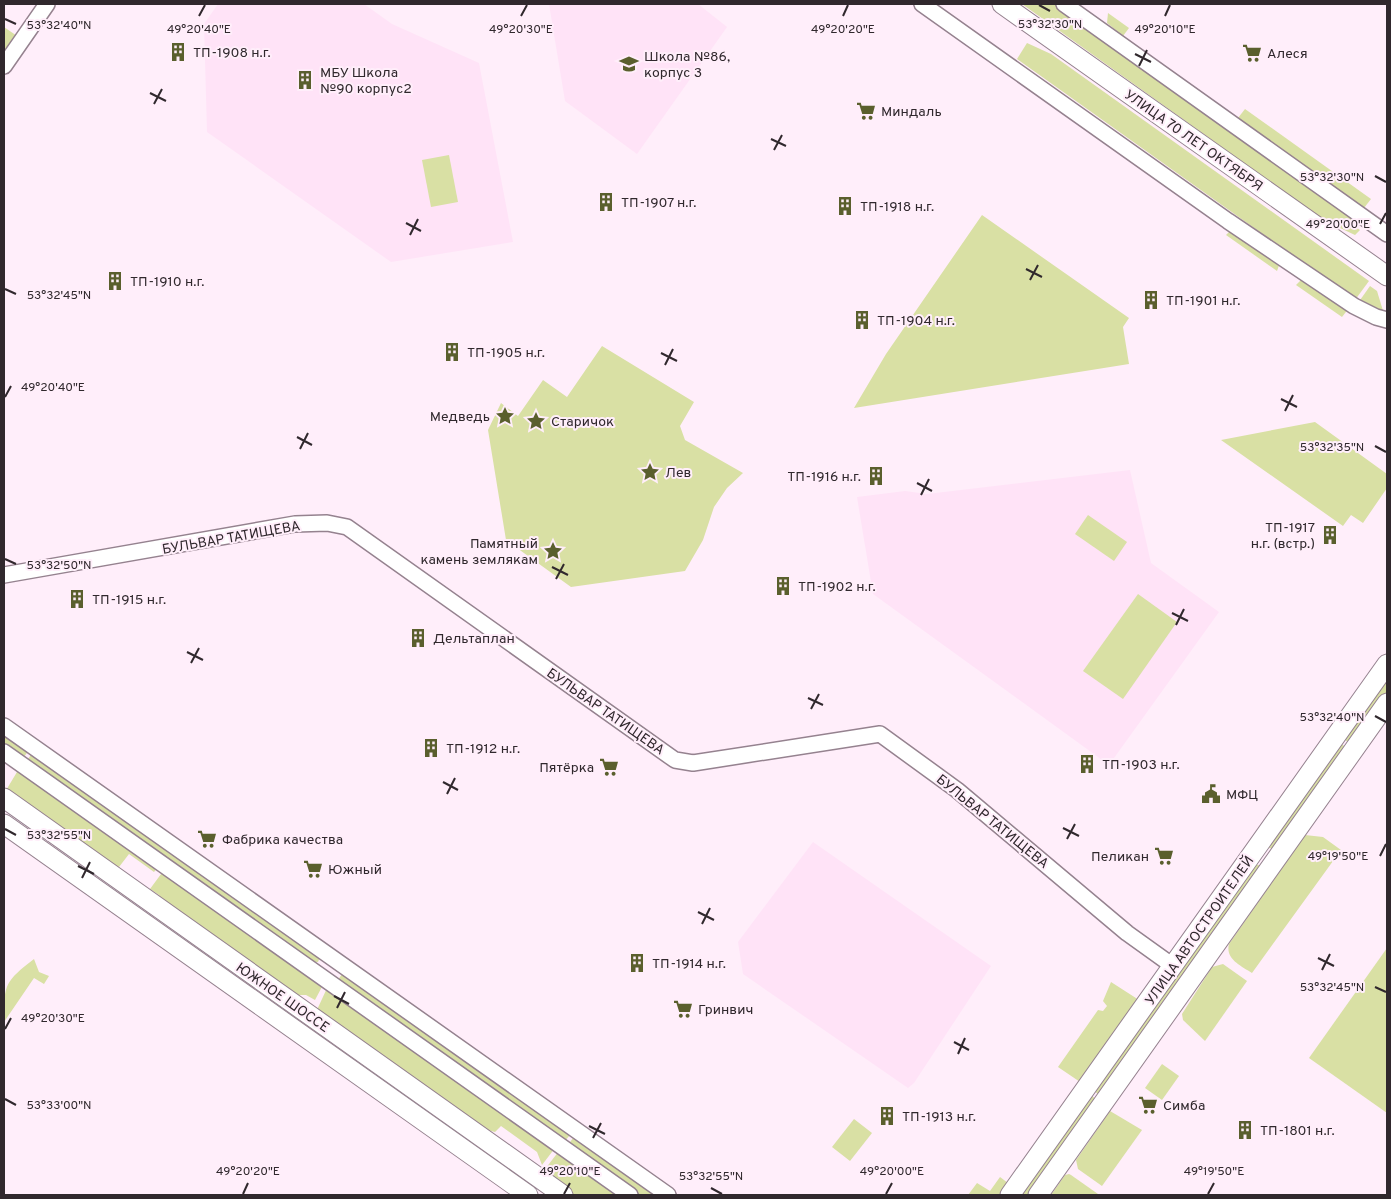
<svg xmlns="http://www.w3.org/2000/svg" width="1391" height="1199" font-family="Overpass,sans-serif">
	<rect width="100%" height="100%" fill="#ffeefa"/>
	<g fill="#ffe3f7">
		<polygon points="218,4 364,4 392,24 479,63 513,242 391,262 207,132 204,24"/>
		<polygon points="549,4 698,4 727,27 637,154 565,101"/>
		<polygon points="1130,470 1151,563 1219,612 1109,765 873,594 857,497 905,491 927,494"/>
		<polygon points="813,842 991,966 914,1083 908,1088 743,974 738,942"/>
	</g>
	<g fill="#d9e0a4">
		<polygon points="1022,4 1058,4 1358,218 1353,225 1360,230 1355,235 1325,221"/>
		<polygon points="1108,13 1129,28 1123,36 1107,23"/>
		<polygon points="4,27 20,38 4,61"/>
		<polygon points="1027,43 1051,54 1369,281 1355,300 1017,59"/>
		<polygon points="1245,109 1371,199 1364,208 1238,118"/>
		<polygon points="449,155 458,202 431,207 422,160"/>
		<polygon points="982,215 1129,318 1123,327 1129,364 854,408 886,354"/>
		<polygon points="1231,230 1281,260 1277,271 1226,235"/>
		<polygon points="1305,276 1349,308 1342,317 1296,285"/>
		<polygon points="1370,286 1377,291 1384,314 1358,303"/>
		<polygon points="602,346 694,402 680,426 685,440 743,473 727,488 714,507 703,540 685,571 571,587 506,540 488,430 501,403 518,416 543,380 567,397"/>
		<polygon points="1315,422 1387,474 1387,488 1363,523 1351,515 1343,526 1221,440"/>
		<polygon points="1088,515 1127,542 1114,561 1075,534"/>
		<polygon points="1138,594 1177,622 1123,699 1083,671"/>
		<polygon points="1387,676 1387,694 1351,745 1343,738"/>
		<polygon points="4,732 29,750 24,757 4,743"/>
		<polygon points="1339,742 1348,749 1274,849 1269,848 1268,846"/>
		<polygon points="33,752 320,957 318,962 312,962 28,759"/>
		<polygon points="20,767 159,866 154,872 129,854 119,867 103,861 5,792"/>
		<path d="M1305,835L1323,837L1341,850L1252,973C1241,966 1225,959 1229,944Z"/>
		<polygon points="1255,864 1262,866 1102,1097 1094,1091"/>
		<polygon points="164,870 324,983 315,1000 306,995 291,995 164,904 159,895 150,889"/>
		<polygon points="1387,948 1387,1113 1309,1058"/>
		<path d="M34,959L39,972L49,976L44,984L34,978L4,1022C4,985 4,982 34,959Z"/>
		<polygon points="1223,964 1247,981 1205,1041 1183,1020 1182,1014 1212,967"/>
		<polygon points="342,974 347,975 570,1135 564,1142 338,980"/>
		<polygon points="1111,982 1139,1000 1086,1086 1058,1067 1098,1010 1103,1011 1107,1006 1103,1001"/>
		<polygon points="328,986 555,1148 542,1165 537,1152 501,1126 495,1132 479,1128 316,1012"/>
		<polygon points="1162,1064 1179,1076 1162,1100 1145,1088"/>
		<polygon points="1091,1095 1098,1101 1031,1195 1019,1195"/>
		<polygon points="1110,1111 1142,1130 1102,1186 1078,1169 1076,1160"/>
		<polygon points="854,1119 872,1133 850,1161 832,1147"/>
		<polygon points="573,1138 655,1195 639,1195 568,1145"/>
		<polygon points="559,1151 621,1195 573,1195 542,1173"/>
		<polygon points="1069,1174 1071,1175 1098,1194 1051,1195 1065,1175"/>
		<polygon points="1000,1177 1008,1183 1004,1195 968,1195 977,1183 990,1191"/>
	</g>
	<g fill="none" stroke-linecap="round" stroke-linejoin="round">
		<g stroke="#95828f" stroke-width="18">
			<g id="minor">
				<polyline points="922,4 1228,221 1354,306 1376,317 1387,320"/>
				<polyline points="1064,4 1387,234"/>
				<polyline points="4,66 47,4"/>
				<polyline points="4,575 295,524 327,523 347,527 675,760 693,763 880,734 957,790 1127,933 1173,966"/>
				<polyline points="4,726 668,1195"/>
				<polyline points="4,752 630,1195"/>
			</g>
		</g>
		<g stroke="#95828f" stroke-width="21">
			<g id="major">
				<polyline points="1002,4 1387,276"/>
				<polyline points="4,798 563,1195"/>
				<polyline points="4,824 528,1195"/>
				<polyline points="1010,1195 1387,664"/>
				<polyline points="1038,1195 1387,703"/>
			</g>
		</g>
		<use href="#minor" stroke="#fff" stroke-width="15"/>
		<use href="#major" stroke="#fff" stroke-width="19"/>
	</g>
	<path fill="none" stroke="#30282d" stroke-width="2" d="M1039,5L1050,11M199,16L205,5M521,16L527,5M843,16L848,5M1165,16L1170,5M5,19L16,24M1135,54L1151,62M1139,66L1147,50M150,93L166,101M154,104L162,89M771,139L786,146M774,150L782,135M1375,176L1386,182M406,223L421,231M1380,224L1386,213M410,235L418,219M1026,269L1042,277M1030,280L1038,265M5,289L16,294M661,353L677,361M665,365L673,349M5,397L11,386M1281,399L1297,407M1285,411L1293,395M297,437L312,445M1375,446L1386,452M300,449L308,433M917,483L932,491M921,495L929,479M5,559L16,564M552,567L568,575M556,579L564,564M1172,613L1188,621M1176,625L1184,609M187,652L203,660M191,663L199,648M808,698L823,705M811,709L819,694M1375,716L1386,722M443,782L458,790M447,794L455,778M1063,828L1079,836M5,829L16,835M1067,839L1075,824M1380,856L1386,844M78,866L94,874M82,878L90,862M698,912L714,920M702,924L710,908M1318,958L1334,966M1322,970L1330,954M1375,987L1386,992M334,996L349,1004M337,1008L345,992M5,1029L11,1018M954,1042L969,1050M958,1054L965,1038M5,1099L16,1105M589,1126L605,1134M593,1138L601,1123M711,1188L722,1194M243,1194L248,1183M564,1194L570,1183M886,1194L892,1183M1208,1194L1214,1183"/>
	<defs>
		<g id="building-bare" transform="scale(1.5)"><path d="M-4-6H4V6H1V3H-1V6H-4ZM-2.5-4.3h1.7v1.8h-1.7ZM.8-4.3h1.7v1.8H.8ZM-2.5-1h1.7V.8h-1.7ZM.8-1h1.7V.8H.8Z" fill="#5a5f2d" stroke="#ffeefa" stroke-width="2.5" paint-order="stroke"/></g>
		<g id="supermarket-bare" transform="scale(1.5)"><path d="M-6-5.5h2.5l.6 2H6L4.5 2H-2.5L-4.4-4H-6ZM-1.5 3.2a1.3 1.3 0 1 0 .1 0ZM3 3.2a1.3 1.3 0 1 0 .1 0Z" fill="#5a5f2d" stroke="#ffeefa" stroke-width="2.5" paint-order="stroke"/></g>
		<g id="school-bare" transform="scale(1.5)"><path d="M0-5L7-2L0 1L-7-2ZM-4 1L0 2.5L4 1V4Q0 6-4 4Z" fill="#5a5f2d" stroke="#ffeefa" stroke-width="2.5" paint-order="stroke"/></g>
		<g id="sight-bare" transform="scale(1.5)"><path d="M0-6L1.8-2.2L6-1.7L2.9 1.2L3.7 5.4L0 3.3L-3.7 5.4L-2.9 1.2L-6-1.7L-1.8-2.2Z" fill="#5a5f2d" stroke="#ffeefa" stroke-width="2.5" paint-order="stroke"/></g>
		<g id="civic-bare" transform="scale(1.5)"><path d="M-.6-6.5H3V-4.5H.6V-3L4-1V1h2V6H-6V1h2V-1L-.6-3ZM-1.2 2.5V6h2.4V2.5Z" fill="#5a5f2d" stroke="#ffeefa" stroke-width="2.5" paint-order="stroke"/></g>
	</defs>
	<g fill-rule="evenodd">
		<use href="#building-bare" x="178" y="52"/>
		<use href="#supermarket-bare" x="1252" y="53"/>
		<use href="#school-bare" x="629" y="64"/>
		<use href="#building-bare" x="305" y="80"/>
		<use href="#supermarket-bare" x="866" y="111"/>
		<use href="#building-bare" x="606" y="202"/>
		<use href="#building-bare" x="845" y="206"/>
		<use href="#building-bare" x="115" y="281"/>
		<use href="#building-bare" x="1151" y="300"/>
		<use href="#building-bare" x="862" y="320"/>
		<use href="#building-bare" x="452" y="352"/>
		<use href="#sight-bare" x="505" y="416"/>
		<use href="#sight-bare" x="536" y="421"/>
		<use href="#sight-bare" x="650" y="472"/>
		<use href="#building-bare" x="876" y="476"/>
		<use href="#building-bare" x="1330" y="535"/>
		<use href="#sight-bare" x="553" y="551"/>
		<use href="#building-bare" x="783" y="586"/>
		<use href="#building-bare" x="77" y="599"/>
		<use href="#building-bare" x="418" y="638"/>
		<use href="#building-bare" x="431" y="748"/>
		<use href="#building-bare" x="1087" y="764"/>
		<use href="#supermarket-bare" x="609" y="767"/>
		<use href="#civic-bare" x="1211" y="794"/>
		<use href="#supermarket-bare" x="207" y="839"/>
		<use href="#supermarket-bare" x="1164" y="856"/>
		<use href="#supermarket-bare" x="313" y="869"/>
		<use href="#building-bare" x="637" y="963"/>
		<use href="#supermarket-bare" x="683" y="1009"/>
		<use href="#supermarket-bare" x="1148" y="1105"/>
		<use href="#building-bare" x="887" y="1116"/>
		<use href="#building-bare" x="1245" y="1130"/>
	</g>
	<g text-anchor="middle" stroke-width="4" stroke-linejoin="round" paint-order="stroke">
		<g font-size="14" fill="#30282d" stroke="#ffeefa" text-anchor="start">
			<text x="193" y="57">ТП-1908 н.г.</text>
			<text x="1267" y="58">Алеся</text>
			<text x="644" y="61">Школа №86,<tspan x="644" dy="16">корпус 3</tspan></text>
			<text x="320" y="77">МБУ Школа<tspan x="320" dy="16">№90 корпус2</tspan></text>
			<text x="881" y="116">Миндаль</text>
			<text x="621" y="207">ТП-1907 н.г.</text>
			<text x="860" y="211">ТП-1918 н.г.</text>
			<text x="130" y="286">ТП-1910 н.г.</text>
			<text x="1166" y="305">ТП-1901 н.г.</text>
			<text x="877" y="325">ТП-1904 н.г.</text>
			<text x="467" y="357">ТП-1905 н.г.</text>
			<text x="490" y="421" text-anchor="end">Медведь</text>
			<text x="551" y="426">Старичок</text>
			<text x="665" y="477">Лев</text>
			<text x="861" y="481" text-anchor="end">ТП-1916 н.г.</text>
			<text x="1315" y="532" text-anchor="end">ТП-1917<tspan x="1315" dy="16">н.г. (встр.)</tspan></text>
			<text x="538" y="548" text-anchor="end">Памятный<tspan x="538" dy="16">камень землякам</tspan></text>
			<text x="798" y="591">ТП-1902 н.г.</text>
			<text x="92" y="604">ТП-1915 н.г.</text>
			<text x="433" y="643">Дельтаплан</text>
			<text x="446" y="753">ТП-1912 н.г.</text>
			<text x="1102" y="769">ТП-1903 н.г.</text>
			<text x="594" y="772" text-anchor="end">Пятёрка</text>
			<text x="1226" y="799">МФЦ</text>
			<text x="222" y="844">Фабрика качества</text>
			<text x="1149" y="861" text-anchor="end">Пеликан</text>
			<text x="328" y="874">Южный</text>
			<text x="652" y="968">ТП-1914 н.г.</text>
			<text x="698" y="1014">Гринвич</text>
			<text x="1163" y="1110">Симба</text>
			<text x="902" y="1121">ТП-1913 н.г.</text>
			<text x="1260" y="1135">ТП-1801 н.г.</text>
		</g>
		<g font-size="14" fill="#30282d" stroke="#ffeefa">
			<text transform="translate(1194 140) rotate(35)" y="5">УЛИЦА 70 ЛЕТ ОКТЯБРЯ</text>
			<text transform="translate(231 537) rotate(-10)" y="5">БУЛЬВАР ТАТИЩЕВА</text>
			<text transform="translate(606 711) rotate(35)" y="5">БУЛЬВАР ТАТИЩЕВА</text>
			<text transform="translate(993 821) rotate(39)" y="5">БУЛЬВАР ТАТИЩЕВА</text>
			<text transform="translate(1199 930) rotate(-55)" y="5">УЛИЦА АВТОСТРОИТЕЛЕЙ</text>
			<text transform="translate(283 997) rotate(35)" y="5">ЮЖНОЕ ШОССЕ</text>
		</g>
	</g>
	<g font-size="12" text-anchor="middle" fill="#30282d" stroke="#ffeefa" stroke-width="4" stroke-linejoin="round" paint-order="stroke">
		<text x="1050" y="28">53°32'30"N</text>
		<text x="59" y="29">53°32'40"N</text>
		<text x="199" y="33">49°20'40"E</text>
		<text x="521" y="33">49°20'30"E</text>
		<text x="843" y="33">49°20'20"E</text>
		<text x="1165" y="33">49°20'10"E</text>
		<text x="1332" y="181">53°32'30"N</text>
		<text x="1338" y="228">49°20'00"E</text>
		<text x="59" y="299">53°32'45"N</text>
		<text x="53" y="391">49°20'40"E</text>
		<text x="1332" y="451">53°32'35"N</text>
		<text x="59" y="569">53°32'50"N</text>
		<text x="1332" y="721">53°32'40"N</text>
		<text x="59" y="839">53°32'55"N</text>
		<text x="1338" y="860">49°19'50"E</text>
		<text x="1332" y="991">53°32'45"N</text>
		<text x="53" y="1022">49°20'30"E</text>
		<text x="59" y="1109">53°33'00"N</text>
		<text x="248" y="1175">49°20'20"E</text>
		<text x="570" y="1175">49°20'10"E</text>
		<text x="892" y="1175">49°20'00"E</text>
		<text x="1214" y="1175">49°19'50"E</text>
		<text x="711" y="1180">53°32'55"N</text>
	</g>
	<rect width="1391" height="1199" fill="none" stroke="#30282d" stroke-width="10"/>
</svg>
